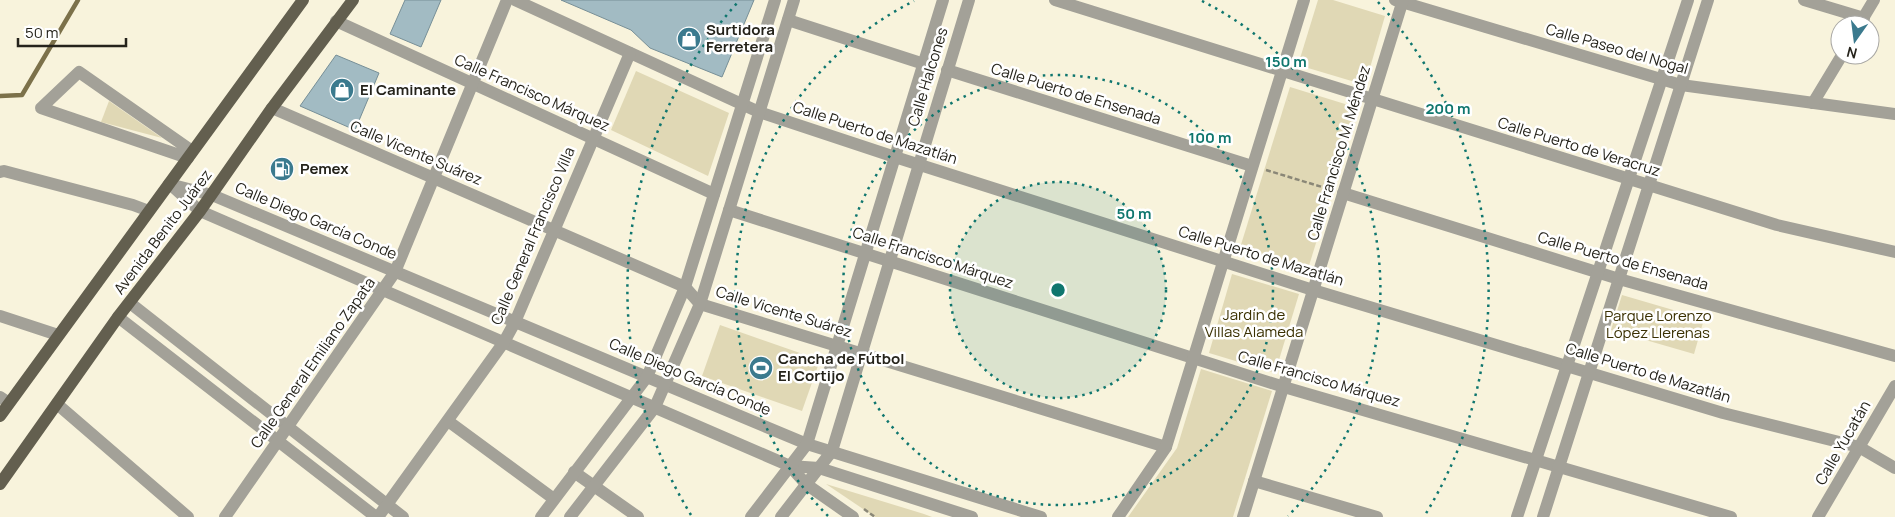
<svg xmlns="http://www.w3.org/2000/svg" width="1895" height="517" font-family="Manrope,sans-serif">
	<rect width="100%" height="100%" fill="#f8f3dc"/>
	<g fill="#e0d8b5">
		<polygon points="1318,0 1333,0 1385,16 1365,85 1298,65"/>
		<polygon points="636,71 729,113 708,176 611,130"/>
		<polygon points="1290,87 1358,108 1307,272 1239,251"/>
		<polygon points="109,101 162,138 101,122"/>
		<polygon points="1232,274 1299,294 1275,373 1209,353"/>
		<polygon points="1622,295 1704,319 1694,354 1611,330"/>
		<polygon points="720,325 820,360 802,411 702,376"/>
		<polygon points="1201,369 1272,391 1233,517 1128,517 1177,448"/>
		<polygon points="826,484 924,514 932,517 875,517"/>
	</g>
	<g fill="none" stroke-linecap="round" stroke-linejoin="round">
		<polyline stroke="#7c714a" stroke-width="4.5" points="0,96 22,95 78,0"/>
	</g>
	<g fill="#a2bbc3" stroke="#778f97">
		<polygon points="405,0 441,0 421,47 390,34"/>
		<polygon points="561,0 754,0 722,77 650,48 631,30"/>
		<polygon points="336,55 379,73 355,130 300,106"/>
	</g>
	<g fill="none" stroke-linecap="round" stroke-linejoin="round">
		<g stroke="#8a8777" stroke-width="2.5" stroke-dasharray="5 2.5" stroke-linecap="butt">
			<polyline points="1266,170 1332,190"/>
			<polyline points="864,509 875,517"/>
		</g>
		<g stroke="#a3a198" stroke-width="12">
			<polyline points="515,0 759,112 895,157 1313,290 1723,413 1859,447 1895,468"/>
			<polyline points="1055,0 1777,225 1895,252"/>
			<polyline points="1395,0 1681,85 1895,114"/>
			<polyline points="1804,0 1864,18"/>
			<polyline points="788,20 924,64"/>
			<polyline points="336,21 714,194"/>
			<polyline points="1859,25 1874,0"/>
			<polyline points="947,70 1252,166"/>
			<polyline points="1813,103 1842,55"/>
			<polyline points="272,108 685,287 700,304 1166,447"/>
			<polyline points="188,158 41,108 79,72 192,151"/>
			<polyline points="0,172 4,171 133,205 149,211"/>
			<polyline points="169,184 212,195 807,444 1041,517"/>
			<polyline points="171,185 200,211 790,466 819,468 972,517"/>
			<polyline points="1343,193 1619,279 1895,356"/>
			<polyline points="729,210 1284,387 1731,517"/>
			<polyline points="130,303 403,517"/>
			<polyline points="0,316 58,335"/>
			<polyline points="118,317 376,517"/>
			<polyline points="0,397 9,403"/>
			<polyline points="57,404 188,517"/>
			<polyline points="448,421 554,499"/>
			<polyline points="790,466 806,484 853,517"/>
			<polyline points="574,472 638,517"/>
			<polyline points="1254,481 1377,517"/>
			<polyline points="225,517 395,272 507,0"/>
			<polyline points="378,517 504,342 515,322 630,53"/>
			<polyline points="541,517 647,377 685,287 775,0"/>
			<polyline points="570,517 655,407 700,304 794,0"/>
			<polyline points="751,517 807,444 943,0"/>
			<polyline points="781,517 832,451 969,0"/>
			<polyline points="1118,517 1166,447 1304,0"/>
			<polyline points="1243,517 1403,0"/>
			<polyline points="1517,517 1688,0"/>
			<polyline points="1543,517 1708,0"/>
			<polyline points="1818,517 1895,386"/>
		</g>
		<g stroke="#635f4f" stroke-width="12">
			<polyline points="0,416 303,0"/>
			<polyline points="0,484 118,317 200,211 272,108 353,0"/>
		</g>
	</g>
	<circle cx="1058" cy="290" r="108" fill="#0f766e" fill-opacity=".12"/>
	<g fill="none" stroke="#0f766e" stroke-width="2.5" stroke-dasharray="2.5 5">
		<circle cx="1058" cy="290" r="108"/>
		<circle cx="1058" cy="290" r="215"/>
		<path d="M828 516A323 323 0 0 1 914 1M1202 1A323 323 0 0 1 1288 516"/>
		<path d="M691 515A430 430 0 0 1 738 2M1378 2A430 430 0 0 1 1425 515"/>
	</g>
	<defs>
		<g id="shop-disc" transform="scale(1.25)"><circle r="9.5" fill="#3b7a8e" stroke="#fff"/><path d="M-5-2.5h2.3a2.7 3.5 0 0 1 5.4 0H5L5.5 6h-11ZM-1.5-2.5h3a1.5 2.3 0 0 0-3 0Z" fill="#fff"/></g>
		<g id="fuel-disc" transform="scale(1.25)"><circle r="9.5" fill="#3b7a8e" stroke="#fff"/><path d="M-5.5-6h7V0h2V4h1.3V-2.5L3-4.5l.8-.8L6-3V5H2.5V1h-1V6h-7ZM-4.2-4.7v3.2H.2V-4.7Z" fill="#fff"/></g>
		<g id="stadium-disc" transform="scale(1.25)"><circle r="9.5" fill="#3b7a8e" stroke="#fff"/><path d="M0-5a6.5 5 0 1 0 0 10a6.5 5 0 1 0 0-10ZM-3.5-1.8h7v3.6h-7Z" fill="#fff"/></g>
	</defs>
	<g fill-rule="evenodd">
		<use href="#shop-disc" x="689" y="39"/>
		<use href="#shop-disc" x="342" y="90"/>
		<use href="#fuel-disc" x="282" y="169"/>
		<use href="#stadium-disc" x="761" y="368"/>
	</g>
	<g text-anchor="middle" stroke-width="5" stroke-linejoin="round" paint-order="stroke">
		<g font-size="15" font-weight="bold" fill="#25231b" stroke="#fff" text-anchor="start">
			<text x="706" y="35">Surtidora<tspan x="706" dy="17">Ferretera</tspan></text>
			<text x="360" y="95">El Caminante</text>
			<text x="300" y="174">Pemex</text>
			<text x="778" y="364">Cancha de Fútbol<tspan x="778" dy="17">El Cortijo</tspan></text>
		</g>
		<g font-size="15" fill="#25231b" stroke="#fff">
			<text transform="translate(1617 49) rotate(16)" y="5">Calle Paseo del Nogal</text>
			<text transform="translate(928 77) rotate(-73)" y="5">Calle Halcones</text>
			<text transform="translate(532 93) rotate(24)" y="5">Calle Francisco Márquez</text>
			<text transform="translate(1076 94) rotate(17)" y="5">Calle Puerto de Ensenada</text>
			<text transform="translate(875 133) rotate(18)" y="5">Calle Puerto de Mazatlán</text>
			<text transform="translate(1579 147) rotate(17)" y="5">Calle Puerto de Veracruz</text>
			<text transform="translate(416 153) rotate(23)" y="5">Calle Vicente Suárez</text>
			<text transform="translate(1339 153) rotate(-73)" y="5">Calle Francisco M. Méndez</text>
			<text transform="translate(316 221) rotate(23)" y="5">Calle Diego García Conde</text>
			<text transform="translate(163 232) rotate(-53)" y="5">Avenida Benito Juárez</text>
			<text transform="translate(533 236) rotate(-67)" y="5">Calle General Francisco Villa</text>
			<text transform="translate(1261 256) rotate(17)" y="5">Calle Puerto de Mazatlán</text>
			<text transform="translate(933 258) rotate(18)" y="5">Calle Francisco Márquez</text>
			<text transform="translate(1623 261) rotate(16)" y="5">Calle Puerto de Ensenada</text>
			<text transform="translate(784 312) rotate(17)" y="5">Calle Vicente Suárez</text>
			<text transform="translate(313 363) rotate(-55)" y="5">Calle General Emiliano Zapata</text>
			<text transform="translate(1648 373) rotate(17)" y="5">Calle Puerto de Mazatlán</text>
			<text transform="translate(690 377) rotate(23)" y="5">Calle Diego García Conde</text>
			<text transform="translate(1319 379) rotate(16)" y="5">Calle Francisco Márquez</text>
			<text transform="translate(1843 443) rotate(-60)" y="5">Calle Yucatán</text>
		</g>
		<g font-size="15" fill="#3a3002" stroke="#fff">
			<text x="1254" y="320">Jardín de<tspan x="1254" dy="17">Villas Alameda</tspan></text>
			<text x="1658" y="321">Parque Lorenzo<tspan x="1658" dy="17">López Llerenas</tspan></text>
		</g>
	</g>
	<circle cx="1058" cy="290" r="8" fill="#0f766e" stroke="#fff" stroke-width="2.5"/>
	<g font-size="15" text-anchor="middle" font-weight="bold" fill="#0f766e" stroke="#fff" stroke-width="5" stroke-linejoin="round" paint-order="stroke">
		<text x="1286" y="67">150 m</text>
		<text x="1448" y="114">200 m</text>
		<text x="1210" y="143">100 m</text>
		<text x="1134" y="219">50 m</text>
	</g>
	<g transform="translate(1855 40) rotate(194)"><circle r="24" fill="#ffffff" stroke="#a8a7a4"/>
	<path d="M0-4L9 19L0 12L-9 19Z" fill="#3b7a8e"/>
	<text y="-8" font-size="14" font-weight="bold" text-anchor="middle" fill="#25231b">N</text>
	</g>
	<path d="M18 38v8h108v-8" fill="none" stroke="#25231b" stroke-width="2.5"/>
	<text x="25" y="38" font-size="15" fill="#25231b" stroke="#ffffff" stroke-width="4" paint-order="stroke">50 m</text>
</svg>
